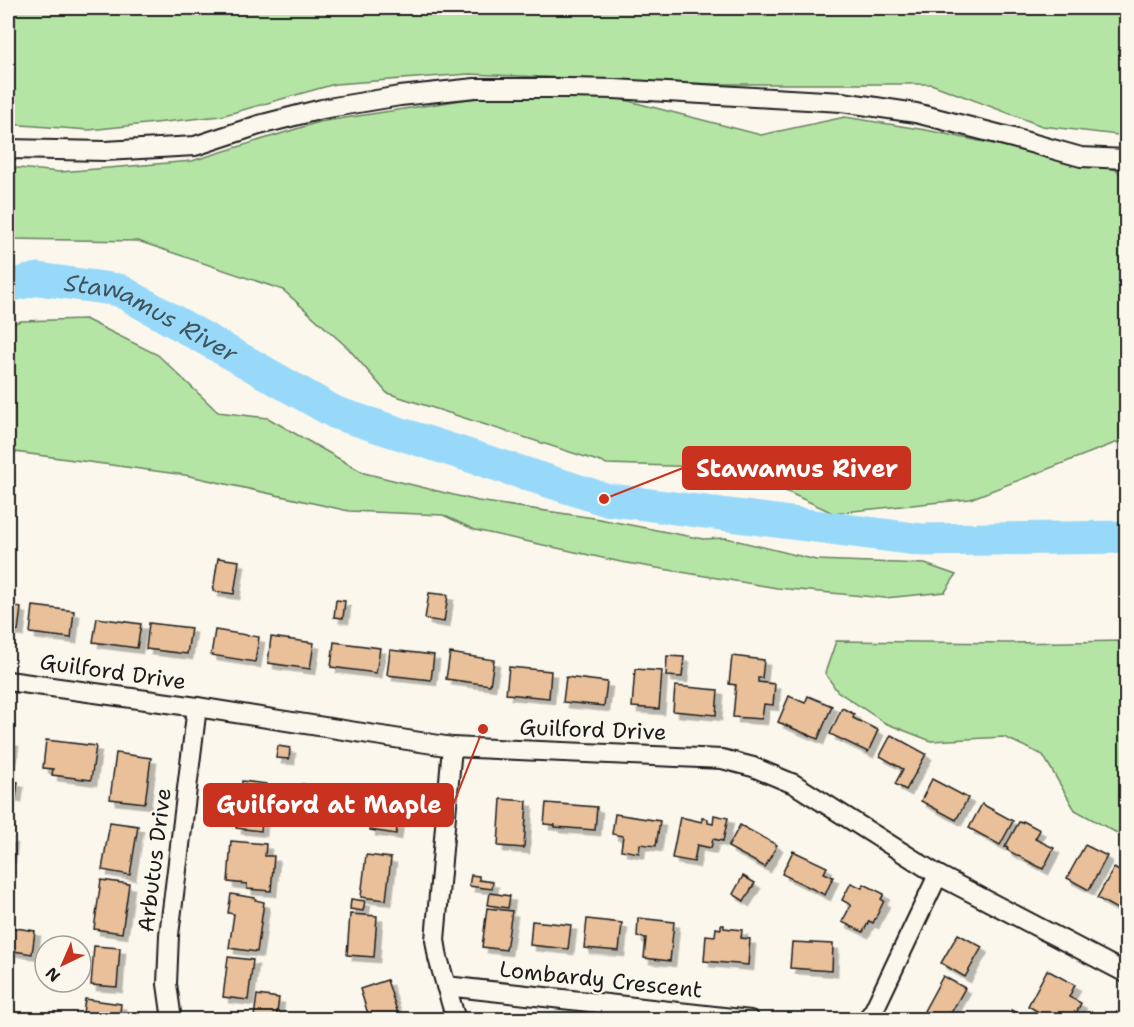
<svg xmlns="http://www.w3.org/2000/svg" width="1134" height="1027" font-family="'Shantell Sans',sans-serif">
	<defs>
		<filter id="shadow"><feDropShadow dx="5.5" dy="5.5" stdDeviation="0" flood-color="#0004"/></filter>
	</defs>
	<rect width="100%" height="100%" fill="#fbf7ec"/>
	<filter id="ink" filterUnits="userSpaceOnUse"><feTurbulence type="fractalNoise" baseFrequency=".0167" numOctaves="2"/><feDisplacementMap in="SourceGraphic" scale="12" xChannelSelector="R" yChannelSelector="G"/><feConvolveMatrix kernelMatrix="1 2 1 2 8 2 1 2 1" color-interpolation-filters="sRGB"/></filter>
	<g filter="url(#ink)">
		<g fill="#b5e5a5" stroke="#688060" stroke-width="1.5">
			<polygon points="8,8 1126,8 1126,136 1042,126 931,84 715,84 469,74 335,84 221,116 89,130 8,124"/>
			<polygon points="613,97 761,135 845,117 926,130 1114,169 1126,177 1126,441 1115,443 970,499 833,513 736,468 607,464 387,393 348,348 283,290 138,241 8,239 8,167 60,172 192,161 319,122 475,98"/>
			<polygon points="85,319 158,355 218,412 268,418 364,473 478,501 594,518 703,539 726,538 816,560 925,564 956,575 945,592 885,598 777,588 621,562 475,530 443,515 349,511 185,475 8,451 8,325 21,321"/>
			<polygon points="836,641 1007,643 1126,641 1126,838 1075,810 1043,755 1004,737 931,741 885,723 837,691 825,673"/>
		</g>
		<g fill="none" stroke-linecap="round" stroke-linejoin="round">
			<path stroke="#98d9fa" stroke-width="33" id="s1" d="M8,286L38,279L119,290L336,413L604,499L923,540L1126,537"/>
		</g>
		<g fill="#e9c099" stroke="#1c1c1c" stroke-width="1.5" filter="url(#shadow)">
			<polygon points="218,558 239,561 234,594 213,591"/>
			<polygon points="429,593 448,595 444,622 425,619"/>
			<polygon points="336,600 345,601 343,618 334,617"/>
			<polygon points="8,605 21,608 18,631 8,630"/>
			<polygon points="33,606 74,611 71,638 30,633"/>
			<polygon points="97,618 141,624 137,648 93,642"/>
			<polygon points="149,623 191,628 187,654 146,649"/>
			<polygon points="215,630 259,637 255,662 211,655"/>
			<polygon points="271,637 314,643 310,669 268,663"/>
			<polygon points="334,642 380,648 376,673 331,667"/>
			<polygon points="390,650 434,655 431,680 387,675"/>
			<polygon points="450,653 494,660 490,685 446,679"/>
			<polygon points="667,656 684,657 682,677 666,676"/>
			<polygon points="732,656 764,660 762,678 758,678 758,682 775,684 773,705 764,704 762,719 733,717 736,685 729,684"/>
			<polygon points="509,667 551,671 549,698 506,694"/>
			<polygon points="635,669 662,671 659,709 632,707"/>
			<polygon points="566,677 607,682 604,706 563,702"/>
			<polygon points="675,686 718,690 716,715 673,711"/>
			<polygon points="789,696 805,703 808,696 832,706 818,739 778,722"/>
			<polygon points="842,708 854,714 853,718 878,730 868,752 830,734"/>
			<polygon points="891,735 926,754 906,790 895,784 903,769 880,756"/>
			<polygon points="8,740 13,741 8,781 18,782 16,797 8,796"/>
			<polygon points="46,740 96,746 91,780 52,775 53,769 43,768"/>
			<polygon points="278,746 290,748 289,759 276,758"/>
			<polygon points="116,753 151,758 145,803 110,799"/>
			<polygon points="932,779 968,798 956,820 921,801"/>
			<polygon points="242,781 266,784 261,831 236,828"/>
			<polygon points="302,784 345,791 340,816 298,809"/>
			<polygon points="376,790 402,794 396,834 370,830"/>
			<polygon points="501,799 527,801 524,848 498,846"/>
			<polygon points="546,803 597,807 595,830 555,827 555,825 544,824"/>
			<polygon points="982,804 1013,821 1000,845 969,828"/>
			<polygon points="615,814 660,821 656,846 640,844 639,853 621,850 623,836 612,834"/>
			<polygon points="714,815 728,818 723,841 713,839 711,848 697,845 694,862 672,858 680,817 702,822 702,818 708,819 708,823 713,824"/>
			<polygon points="1023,821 1040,830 1035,839 1054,848 1043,869 1007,850 1008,848 1005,847 1019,822 1022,823"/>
			<polygon points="110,822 138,826 130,875 102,870"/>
			<polygon points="740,825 777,845 765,867 728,847"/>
			<polygon points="8,838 12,838 10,857 8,856"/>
			<polygon points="231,841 266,844 265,856 274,856 271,891 247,889 247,884 228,882"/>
			<polygon points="1085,845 1107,856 1089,890 1067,878"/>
			<polygon points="793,851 827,867 824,873 833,877 825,895 782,874"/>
			<polygon points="366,855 391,858 386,900 361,897"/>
			<polygon points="1114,868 1126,875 1126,914 1097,898"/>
			<polygon points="471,875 479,876 479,880 493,882 492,889 469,886"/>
			<polygon points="743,876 755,883 744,901 733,894"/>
			<polygon points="101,880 129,884 122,933 94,929"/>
			<polygon points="851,883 862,888 864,884 884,894 881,899 884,901 873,923 869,921 863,932 842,922 851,905 842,900"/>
			<polygon points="490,893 510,896 508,908 488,905"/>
			<polygon points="231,894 255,898 255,900 264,902 257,952 229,948 234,914 228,913"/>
			<polygon points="351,899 365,901 363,911 350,909"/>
			<polygon points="487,908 512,911 506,950 482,947"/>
			<polygon points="350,914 377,916 374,957 347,955"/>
			<polygon points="638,918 674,922 670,961 644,958 646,938 637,937"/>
			<polygon points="587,919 622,923 619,951 584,948"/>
			<polygon points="532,921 571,925 568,949 530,945"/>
			<polygon points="721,925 724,925 724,928 742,930 741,938 750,939 748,965 704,961 706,935 715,936 716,928 721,929"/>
			<polygon points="9,927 35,931 32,954 8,950"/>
			<polygon points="958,934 982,947 965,977 941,963"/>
			<polygon points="792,942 833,944 832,971 790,968"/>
			<polygon points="94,946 120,948 117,987 91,985"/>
			<polygon points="228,957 253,960 248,1000 223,997"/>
			<polygon points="1047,970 1075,985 1069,997 1081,1003 1073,1020 1053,1020 1028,1006"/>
			<polygon points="943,976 965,988 947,1020 940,1020 924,1011"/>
			<polygon points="387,980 400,1020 370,1020 360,989"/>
			<polygon points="257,995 279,998 276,1020 254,1017"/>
			<polygon points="85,999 121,1004 119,1020 82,1020"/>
			<polygon points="1011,1010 1024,1016 1022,1020 1010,1020 1007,1018"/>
		</g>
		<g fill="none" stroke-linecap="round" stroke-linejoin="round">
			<g stroke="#1c1c1c" stroke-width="22">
				<g id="street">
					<polyline points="8,149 105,151 195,146 259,125 322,109 400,96 475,88 568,88 614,89 842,102 916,113 1013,138 1081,157 1126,159"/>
					<polyline points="8,681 197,707 452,747 722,759 753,767 794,784 938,875 1126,973"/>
					<polyline points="452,747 435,940 438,958 456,1020"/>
					<polyline points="446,986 750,1020"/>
					<polyline points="172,1020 167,984 169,935 197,707"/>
					<polyline points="866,1020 873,1012 938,875"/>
				</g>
			</g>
			<use href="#street" stroke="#fbf7ec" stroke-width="18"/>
		</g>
	</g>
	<g text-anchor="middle" stroke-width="4.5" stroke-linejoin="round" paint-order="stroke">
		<g font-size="22" fill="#1c1c1c" stroke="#fbf7ec">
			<text transform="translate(113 671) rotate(8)" y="8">Guilford Drive</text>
			<text transform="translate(593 729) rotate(2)" y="8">Guilford Drive</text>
			<text transform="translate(154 860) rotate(-83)" y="8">Arbutus Drive</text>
			<text transform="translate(601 979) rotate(6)" y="8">Lombardy Crescent</text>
		</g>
		<g font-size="24" font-style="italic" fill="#41555f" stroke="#fbf7ec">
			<text dy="8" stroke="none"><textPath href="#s1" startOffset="152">Stawamus River</textPath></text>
		</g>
	</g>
	<path fill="none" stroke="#c8321e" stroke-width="2" d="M604 499L683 468M483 729L453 805"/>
	<g fill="#c8321e" stroke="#fbf7ec" stroke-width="2">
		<circle cx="604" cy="499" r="6"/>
		<circle cx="483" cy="729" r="6"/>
	</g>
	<g fill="#c8321e" stroke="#c8321e" stroke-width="2">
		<rect x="683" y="447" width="227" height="42" rx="6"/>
		<rect x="204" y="784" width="249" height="42" rx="6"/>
	</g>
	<g font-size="24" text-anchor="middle" font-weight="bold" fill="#fff">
		<text x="797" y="477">Stawamus River</text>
		<text x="329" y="813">Guilford at Maple</text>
	</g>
	<rect width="1134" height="1027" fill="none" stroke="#fbf7ec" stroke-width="30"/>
	<rect x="15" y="15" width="1104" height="997" fill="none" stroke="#1c1c1c" stroke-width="2" filter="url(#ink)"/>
	<g transform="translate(63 964) rotate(224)"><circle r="28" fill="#fbf7ec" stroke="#a29f99" stroke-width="1.5"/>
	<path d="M0-4.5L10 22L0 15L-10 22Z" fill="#c8321e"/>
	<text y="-9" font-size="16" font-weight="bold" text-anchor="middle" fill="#1c1c1c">N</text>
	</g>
</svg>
